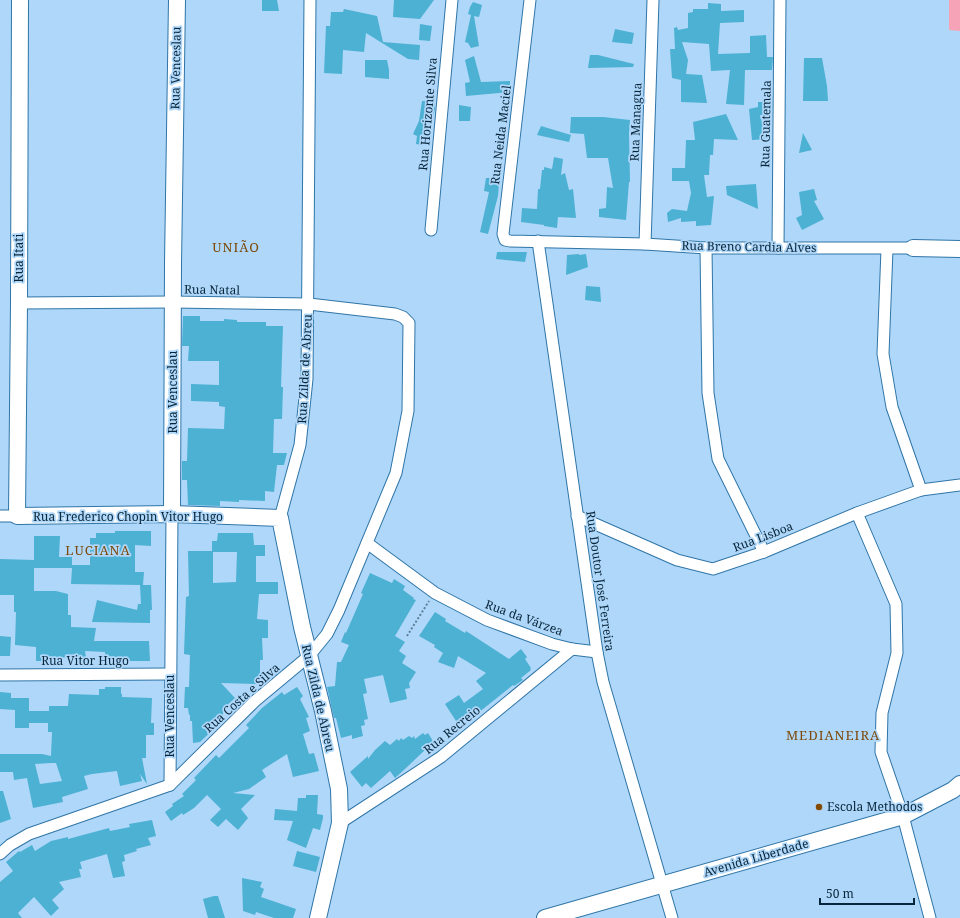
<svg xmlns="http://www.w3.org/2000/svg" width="960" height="918" font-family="'Noto Serif',serif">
	<rect width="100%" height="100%" fill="#afd7f9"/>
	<polygon fill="#f6a2b7" points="949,0 960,0 960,31 949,30"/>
	<g fill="#4cb1d3" fill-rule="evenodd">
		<polygon points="262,0 277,0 279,11 262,11"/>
		<polygon points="394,0 434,0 420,19 393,17"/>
		<polygon points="473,2 482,5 479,17 474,16 479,46 471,48 468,43 465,42 471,15 468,14 470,7"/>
		<polygon points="708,3 721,4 721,11 744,10 744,22 720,23 718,54 750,53 750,36 766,35 767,57 773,57 772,70 745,70 744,105 726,104 730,70 711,71 709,44 682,42 688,60 686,74 702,75 707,103 681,102 681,80 672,78 670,49 675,49 674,28 677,27 678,30 688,28 688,13 693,12 693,9 708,9"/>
		<polygon points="344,9 377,16 383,42 420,45 419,60 408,59 366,33 364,52 343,50 342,74 324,73 326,26 330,26 331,12 343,12"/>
		<polygon points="420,24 432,26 430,41 419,40"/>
		<polygon points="615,29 634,33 632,44 612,42"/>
		<polygon points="590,55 598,55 634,64 633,67 588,68"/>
		<polygon points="474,56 481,82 510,81 510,92 466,96 465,83 470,82 465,60"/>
		<polygon points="804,58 822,58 827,86 828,101 803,101"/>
		<polygon points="365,60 387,60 389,70 389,79 365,77"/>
		<polygon points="429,99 434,101 435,109 433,116 430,115 422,145 416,144 417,136 413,134 419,121 422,101 428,101"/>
		<polygon points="758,102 772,102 771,115 760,115 766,139 752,140 749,109 758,107"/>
		<polygon points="459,105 471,107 470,121 459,121"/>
		<polygon points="726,114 738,140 714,139 713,155 710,155 709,175 704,175 707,197 714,196 711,225 696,226 696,221 681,222 681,218 668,222 667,213 672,209 687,211 691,193 689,181 672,181 672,168 685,168 686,140 695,140 693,122"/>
		<polygon points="571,117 603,117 630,120 629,134 630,182 629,182 626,220 599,217 599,209 606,208 607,187 613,188 608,158 587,158 584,134 570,133"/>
		<polygon points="541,126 571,135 569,142 537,135"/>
		<polygon points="803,133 812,150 799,153"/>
		<polygon points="554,157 563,159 561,175 565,173 569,190 573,189 576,218 558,217 557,228 544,226 544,225 521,222 522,208 537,209 538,189 540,189 542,170 544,170 544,167 552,169"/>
		<polygon points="494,168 500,169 498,196 488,234 480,232 489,192 484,191 486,178 492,178"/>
		<polygon points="756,184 758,209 727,195 726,186"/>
		<polygon points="814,189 817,200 814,201 824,219 802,230 796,218 802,215 799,192"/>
		<polygon points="497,252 527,252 525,262 496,259"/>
		<polygon points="579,254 579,255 586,254 588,267 566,275 567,255"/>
		<polygon points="586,286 600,287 601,302 585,300"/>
		<polygon points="183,316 200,316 200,321 224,321 224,319 237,320 237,322 266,322 266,326 283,326 281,387 283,387 282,419 274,419 273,453 287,453 284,465 277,465 274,492 265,491 265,501 239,500 239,502 220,501 220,506 188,505 187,480 182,480 182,461 187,461 188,428 224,429 225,407 219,406 219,402 191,401 191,384 219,385 219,361 188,361 189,346 182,346"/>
		<polygon points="115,531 151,531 151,546 135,545 135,572 144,572 143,585 151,585 152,610 150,610 150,623 92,622 97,600 137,610 138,604 141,604 140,585 71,584 72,568 34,568 34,591 56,591 68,594 68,615 71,615 71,627 96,628 94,641 149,641 150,661 124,661 124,658 105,656 105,652 85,651 86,658 48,657 48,661 36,661 36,647 15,645 16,612 14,612 14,595 0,595 0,559 34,560 34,536 60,536 59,557 72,557 72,568 72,565 90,565 90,538 96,538 96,533 115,533"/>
		<path d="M218,533H253L254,545H265V556H256V582H278V594H259L257,619L268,620V638H262L263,660H260V676H258L257,684L221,683L235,698L223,709V720L200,742L193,743L192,721H190V715H189L188,708H184L185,687H189L190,655L184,654L186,597L189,596L188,551H212V541H217ZM213,552H237L236,582L213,583Z"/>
		<polygon points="370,573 392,583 394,579 405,586 403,590 414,598 413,599 416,600 395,636 405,642 399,651 406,656 402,663 416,672 409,683 410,688 405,689 407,699 390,703 383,675 364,679 367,693 363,694 368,719 364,720 365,725 361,726 363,736 352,739 352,735 341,738 336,718 334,718 327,687 335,686 337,662 341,662 349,645 341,642 345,632 346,633 363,594 361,593"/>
		<polygon points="435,612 446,619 445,621 465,633 466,631 509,659 521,649 527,657 525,659 531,668 530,669 531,670 521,678 523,680 514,686 513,685 478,713 475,709 456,721 445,704 459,695 464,703 483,689 476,681 486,673 458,656 454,668 438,662 443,653 434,647 435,645 419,636"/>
		<polygon points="0,636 11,637 10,656 0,656"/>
		<path d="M105,687H121V694H122V697L152,698L151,723H154V735H146V758H142L147,784L140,774L142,781L120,786L117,771L92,774L84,776L88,789L62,797L63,802L33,808L27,778L14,780L13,772H0V754H42L51,756L52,732H48V723H29V728H15V710L0,709V692L11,693V698H29V711H49V706H68L69,694L99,695V689H105ZM51,763H56L62,781L40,784L35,764Z"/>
		<polygon points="297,687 303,696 300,699 309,717 306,718 310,731 303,734 309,754 314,753 319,771 293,777 287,754 262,770 266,777 249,789 233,793 255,795 241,809 248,818 238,830 226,819 218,827 210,820 221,809 207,795 194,808 183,815 182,813 171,821 165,812 173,806 172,804 184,796 182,794 196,780 194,778 216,755 219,758 249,728 246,725 262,708 282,692 284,695"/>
		<polygon points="423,733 425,735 428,733 433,741 425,748 426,749 406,768 395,778 390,771 371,788 366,783 362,787 350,772 368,756 368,759 375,750 385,741 390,745 397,739 399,741 401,738 403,740 409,736 412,738 414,736 415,739"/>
		<polygon points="0,791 3,791 11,819 0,823"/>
		<polygon points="306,795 318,795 317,814 323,815 323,818 320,830 313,828 306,848 287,840 293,821 274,820 275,809 297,811 298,798 306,798"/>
		<polygon points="152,820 156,836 148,838 151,845 136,849 137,851 124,855 125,861 122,862 125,876 113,878 107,854 80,862 82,869 79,869 81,877 59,882 64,889 52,900 59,908 51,916 34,897 18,913 22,918 0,918 0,882 13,871 6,862 19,851 20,852 32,845 35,851 51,841 68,837 68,839 109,828 110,831 130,827 129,824"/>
		<polygon points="297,851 320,857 316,872 293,866"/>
		<polygon points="242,878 262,882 260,887 264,889 261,897 296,909 293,918 274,918 256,912 255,915 243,911"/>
		<polygon points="214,896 218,896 225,918 208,918 203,899"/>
	</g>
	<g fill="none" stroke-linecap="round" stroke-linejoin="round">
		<g stroke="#2f75a7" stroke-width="13">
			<g id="street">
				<polyline points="530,0 503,234 505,240 510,241 645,244 706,248 913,248"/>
				<polyline points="431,230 452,0"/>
				<polyline points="538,241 597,652 603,682 672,918"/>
				<polyline points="645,244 653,0"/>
				<polyline points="706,248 708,393 718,459 764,552"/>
				<polyline points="778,248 780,0"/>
				<polyline points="887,249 883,354 892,407 921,490"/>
				<polyline points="857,513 896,604 897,653 882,713 881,752 903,816 930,918"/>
				<polyline points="0,516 17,516"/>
				<polyline points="577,516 677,560 713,569 764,552 857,513 921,490 960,485"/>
				<polyline points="280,518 300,445 307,379 310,0"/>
				<polyline points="367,543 435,593 487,620 552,644 572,649 597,652"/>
				<polyline points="0,675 170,674"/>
				<polyline points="170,785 172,514"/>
				<polyline points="340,823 441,757 572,649"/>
				<polyline points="0,854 10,845 29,834 170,785 255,701 309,656 327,634 339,610 396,473 408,411 409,323 403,317 395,314 309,304 173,302 19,303"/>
			</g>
		</g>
		<g stroke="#2f75a7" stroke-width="18">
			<g id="secondary">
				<polyline points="20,0 19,303 17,516 172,514 280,518 302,627 323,711 339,789 340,823 318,918"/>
				<polyline points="913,248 960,249"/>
				<polyline points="172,514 173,264 177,0"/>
				<polyline points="545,918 903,816 953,790 960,784"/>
			</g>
		</g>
		<polyline stroke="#5d809b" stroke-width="2" stroke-dasharray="2 2" stroke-linecap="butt" points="407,636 429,601"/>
		<use href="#street" stroke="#fff" stroke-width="11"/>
		<use href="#secondary" stroke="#fff" stroke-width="16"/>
	</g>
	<circle fill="#844b00" stroke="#afd7f9" stroke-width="1.5" cx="819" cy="807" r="4"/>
	<g text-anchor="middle" stroke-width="3.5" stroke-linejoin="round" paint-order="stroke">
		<g font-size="12" fill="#08263b" stroke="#afd7f9">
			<text transform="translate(176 68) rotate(-89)" y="4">Rua Venceslau</text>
			<text transform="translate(428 114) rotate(-85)" y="4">Rua Horizonte Silva</text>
			<text transform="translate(636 122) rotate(-88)" y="4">Rua Managua</text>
			<text transform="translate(766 124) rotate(-89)" y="4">Rua Guatemala</text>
			<text transform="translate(501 135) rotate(-83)" y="4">Rua Neida Maciel</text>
			<text transform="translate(749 247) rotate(1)" y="4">Rua Breno Cardia Alves</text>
			<text transform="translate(19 258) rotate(-90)" y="4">Rua Itati</text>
			<text transform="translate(212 290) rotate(1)" y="4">Rua Natal</text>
			<text transform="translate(305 369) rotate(-87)" y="4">Rua Zilda de Abreu</text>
			<text transform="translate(173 392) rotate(-90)" y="4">Rua Venceslau</text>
			<text x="128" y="521">Rua Frederico Chopin Vitor Hugo</text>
			<text transform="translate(763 537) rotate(-21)" y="4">Rua Lisboa</text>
			<text transform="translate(600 581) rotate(82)" y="4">Rua Doutor José Ferreira</text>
			<text transform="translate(524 618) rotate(20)" y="4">Rua da Várzea</text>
			<text x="85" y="665">Rua Vitor Hugo</text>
			<text transform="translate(242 698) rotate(-42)" y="4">Rua Costa e Silva</text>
			<text transform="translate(318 698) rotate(77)" y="4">Rua Zilda de Abreu</text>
			<text transform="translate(170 716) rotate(-90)" y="4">Rua Venceslau</text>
			<text transform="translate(452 730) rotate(-39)" y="4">Rua Recreio</text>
			<text transform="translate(756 858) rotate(-16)" y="4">Avenida Liberdade</text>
		</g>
		<g font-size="12" fill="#08263b" stroke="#afd7f9" text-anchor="start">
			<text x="827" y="811">Escola Methodos</text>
		</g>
		<g font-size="13" letter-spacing="1" fill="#7d4909" stroke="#afd7f9">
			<text x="236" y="252">UNIÃO</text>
			<text x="98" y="555">LUCIANA</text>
			<text x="833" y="740">MEDIANEIRA</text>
		</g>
	</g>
	<path d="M820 898v6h94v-6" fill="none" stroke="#08263b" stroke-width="2"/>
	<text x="826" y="898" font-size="12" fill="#08263b" stroke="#afd7f9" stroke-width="3" paint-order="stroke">50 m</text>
</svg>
